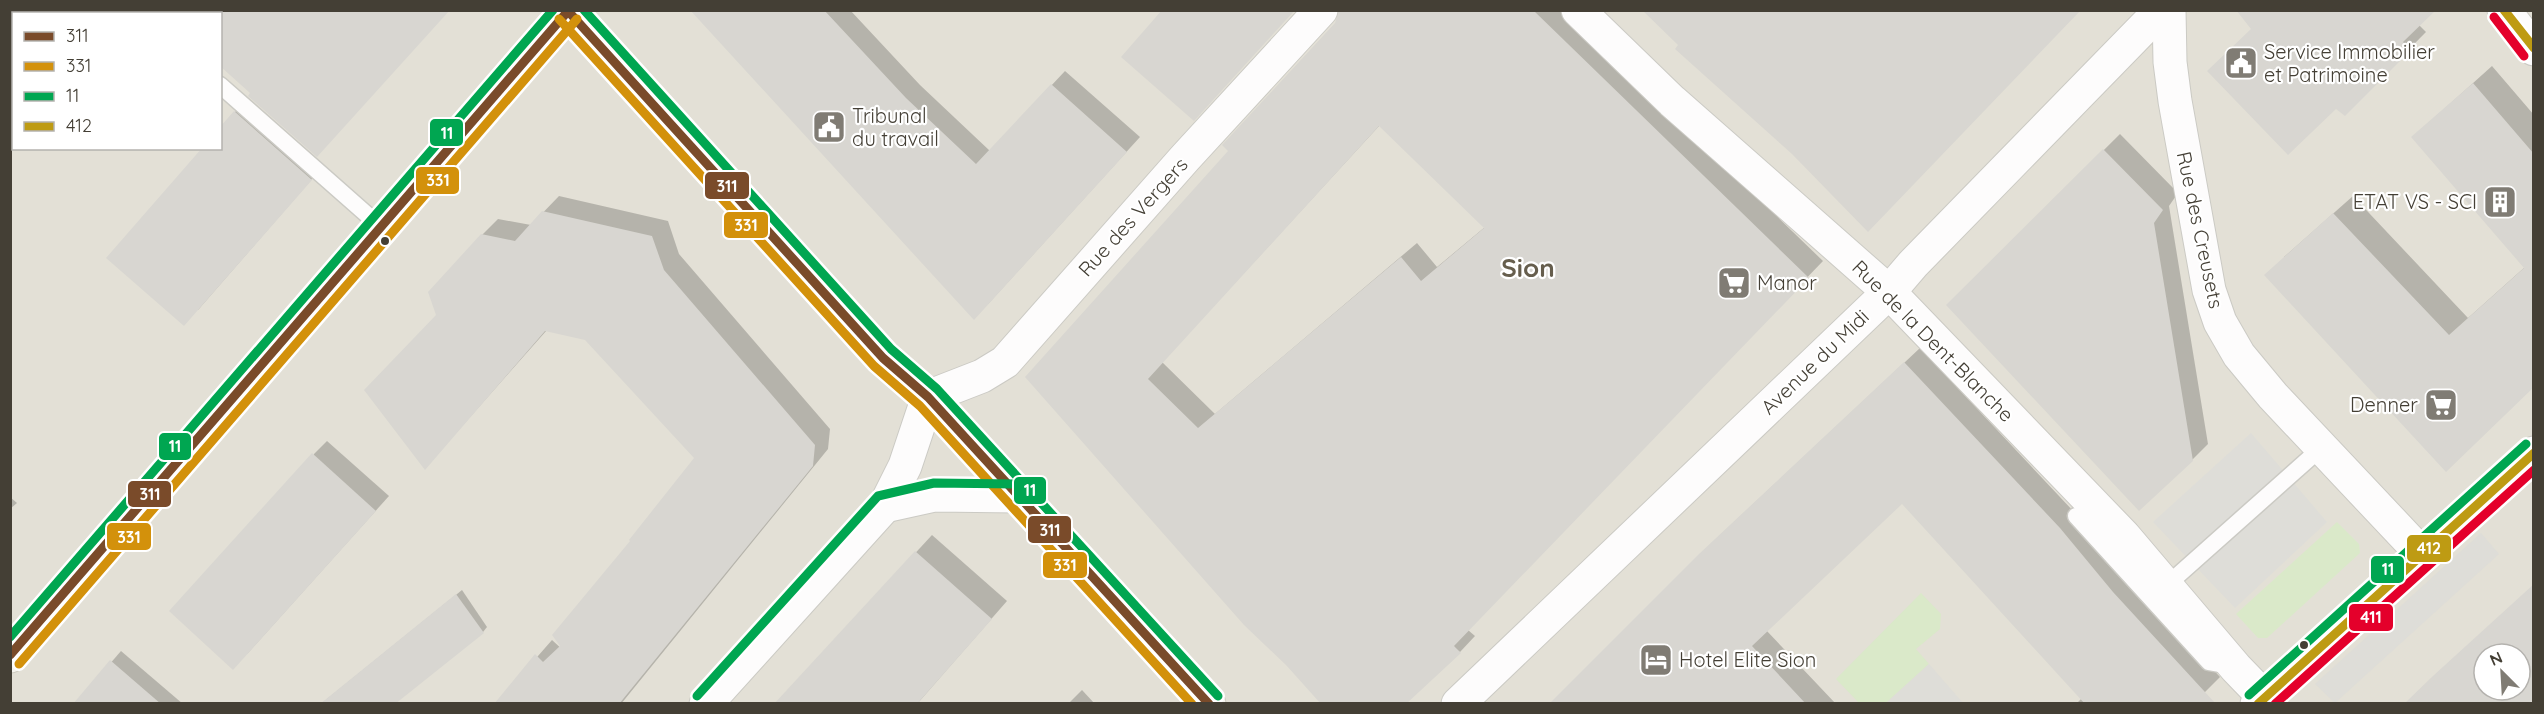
<svg xmlns="http://www.w3.org/2000/svg" width="2544" height="714" font-family="Quicksand,sans-serif">
	<rect width="100%" height="100%" fill="#efeee8"/>
	<path fill="#e3e0d6" fill-rule="evenodd" d="M11,11H2533V703H11ZM14,14H220V148H14ZM2484,654H2520V690H2484Z"/>
	<g fill="#dae9c9">
		<polygon points="2337,522 2359,544 2360,553 2267,638 2258,638 2236,614"/>
		<polygon points="1921,593 1941,614 1940,629 1916,649 1929,664 1886,703 1859,703 1836,679"/>
	</g>
	<g fill="#deddd8">
		<polygon points="2251,433 2327,522 2235,608 2153,522"/>
		<polygon points="2481,533 2499,554 2335,703 2315,684"/>
		<polygon points="1929,664 1963,703 1886,703"/>
	</g>
	<g fill="#0003" fill-rule="evenodd">
		<polygon points="74,10 449,10 252,93 220,14 71,14"/>
		<polygon points="692,10 850,10 920,85 990,151 1065,71 1140,137 988,304"/>
		<path d="M1361,10H1564L1823,261L1468,630L1475,636L1460,652L1027,377ZM1380,125L1485,227L1437,267L1417,243L1215,414L1162,362Z"/>
		<polygon points="2419,25 2426,32 2345,114 2253,29"/>
		<polygon points="2492,66 2534,115 2534,385 2284,257 2353,196 2468,318 2525,267 2413,137"/>
		<polygon points="249,99 324,165 198,310 220,148 235,112"/>
		<polygon points="2120,134 2178,193 2169,206 2208,444 2192,460 1948,305"/>
		<polygon points="559,196 668,221 679,254 830,429 828,449 621,704 496,704 552,640 564,651 632,541 696,458 586,339 547,330 425,468 438,315 482,235 498,219 531,225"/>
		<polygon points="1920,348 2075,513 2128,577 2220,677 2205,692 2191,704 2076,704 2082,698 1902,502 1766,630 1836,704 1555,704 1716,539"/>
		<polygon points="327,441 389,496 247,654 314,454"/>
		<polygon points="10,497 17,503 10,509"/>
		<polygon points="932,535 1007,601 917,704 776,704"/>
		<polygon points="462,590 487,627 483,632 321,704"/>
		<polygon points="121,651 183,704 75,704"/>
		<polygon points="1082,690 1095,704 1068,704"/>
	</g>
	<g fill="#d8d6d1" fill-rule="evenodd">
		<polygon points="220,10 450,10 317,157 248,96 250,93 220,66"/>
		<polygon points="690,10 824,10 906,98 976,164 1051,84 1127,152 974,320"/>
		<polygon points="1162,10 1295,10 1194,121 1121,57"/>
		<path d="M1339,10H1533L1809,278L1454,646L1461,653L1406,704H1321L1286,665L1244,625L1025,377L1228,151L1222,145L1335,23ZM1379,126L1484,228L1421,281L1401,257L1198,428L1148,379Z"/>
		<polygon points="1642,10 2081,10 1868,232 1792,154 1675,49 1678,45"/>
		<polygon points="2236,10 2436,10 2403,42 2411,50 2345,116 2336,109 2288,155 2207,71 2251,29"/>
		<polygon points="2473,83 2534,154 2534,387 2446,472 2264,275 2333,213 2449,335 2524,268 2411,137"/>
		<polygon points="234,111 312,180 184,326 106,258 202,148 220,148 220,127"/>
		<polygon points="2103,149 2163,210 2154,223 2193,461 2139,511 1946,305"/>
		<polygon points="542,211 652,236 664,270 815,445 813,466 619,704 494,704 535,654 543,662 560,646 552,635 630,541 629,540 694,458 585,340 545,331 425,470 364,390 436,315 428,292 481,234 515,241"/>
		<polygon points="1904,362 2060,528 2113,592 2216,704 2085,704 1902,504 1752,646 1806,704 1549,704 1699,554"/>
		<polygon points="312,453 376,511 233,670 169,611"/>
		<polygon points="915,551 992,619 917,704 774,704"/>
		<path d="M2534,584V704H2404L2433,676ZM2484,654H2520V690H2484Z"/>
		<polygon points="456,594 484,633 395,704 320,704"/>
		<polygon points="110,660 161,704 73,704"/>
	</g>
	<g fill="none" stroke-linecap="round" stroke-linejoin="round">
		<g stroke="#cbcac4" stroke-width="19">
			<g id="lane">
				<polyline points="135,10 139,14"/>
				<polyline points="33,14 36,10"/>
				<polyline points="220,85 381,227"/>
				<polyline points="2076,516 2209,662 2226,665"/>
				<polyline points="2167,585 2321,448"/>
			</g>
		</g>
		<g stroke="#cbcac4" stroke-width="35">
			<g id="street">
				<polyline points="1578,10 1672,101 1889,292 2124,536 2236,668 2264,697 2267,704"/>
				<polyline points="2169,10 2170,62 2175,101 2209,290 2220,322 2239,355 2273,396 2421,553"/>
				<polyline points="2504,10 2534,49"/>
				<polyline points="885,506 935,495 1017,496"/>
				<polyline points="706,704 885,506 905,466 928,397 982,376 1005,362 1185,158 1321,10"/>
				<polyline points="1458,704 1889,292 1913,264 2161,10"/>
				<polyline points="2257,704 2534,453"/>
			</g>
		</g>
		<g stroke="#cecbc0" stroke-width="35">
			<g id="secondary">
				<polyline points="568,10 883,358 928,397 1209,704"/>
				<polyline points="10,656 569,10"/>
			</g>
		</g>
		<use href="#lane" stroke="#fdfcfc" stroke-width="16"/>
		<use href="#street" stroke="#fdfcfc" stroke-width="33"/>
		<use href="#secondary" stroke="#f6f4ee" stroke-width="33"/>
		<g stroke="#fff" stroke-width="14">
			<g id="bus-1">
				<polyline points="568,11 883,358 928,397 1209,704"/>
				<polyline points="10,655 568,11"/>
			</g>
		</g>
		<g stroke="#fff" stroke-width="14">
			<g id="bus-2">
				<polyline points="559,19 874,366 920,406 1192,704"/>
				<polyline points="19,664 577,19"/>
			</g>
		</g>
		<g stroke="#fff" stroke-width="14">
			<g id="bus-3">
				<polyline points="584,10 891,349 937,389 1218,696"/>
				<polyline points="10,637 553,10"/>
				<polyline points="2249,695 2526,444"/>
				<polyline points="697,696 878,496 934,483 1017,484"/>
			</g>
		</g>
		<g stroke="#fff" stroke-width="14">
			<g id="bus-4">
				<polyline points="2504,10 2534,48"/>
				<polyline points="2258,704 2534,453"/>
			</g>
		</g>
		<g stroke="#fff" stroke-width="14">
			<g id="bus-5">
				<polyline points="2494,17 2524,56"/>
				<polyline points="2275,704 2534,470"/>
			</g>
		</g>
		<use href="#bus-1" stroke="#7a4b2a" stroke-width="9"/>
		<use href="#bus-2" stroke="#d3910b" stroke-width="9"/>
		<use href="#bus-3" stroke="#00a651" stroke-width="9"/>
		<use href="#bus-4" stroke="#be9b13" stroke-width="9"/>
		<use href="#bus-5" stroke="#e4002b" stroke-width="9"/>
	</g>
	<defs>
		<g id="civic-square" transform="scale(1.725)"><rect x="-9" y="-9" width="18" height="18" rx="4" fill="#807c74" stroke="#fff"/><path d="M-.6-6.5H3V-4.5H.6V-3L4-1V1h2V6H-6V1h2V-1L-.6-3ZM-1.2 2.5V6h2.4V2.5Z" fill="#fff"/></g>
		<g id="building-square" transform="scale(1.725)"><rect x="-9" y="-9" width="18" height="18" rx="4" fill="#807c74" stroke="#fff"/><path d="M-4-6H4V6H1V3H-1V6H-4ZM-2.5-4.3h1.7v1.8h-1.7ZM.8-4.3h1.7v1.8H.8ZM-2.5-1h1.7V.8h-1.7ZM.8-1h1.7V.8H.8Z" fill="#fff"/></g>
		<g id="supermarket-square" transform="scale(1.725)"><rect x="-9" y="-9" width="18" height="18" rx="4" fill="#807c74" stroke="#fff"/><path d="M-6-5.5h2.5l.6 2H6L4.5 2H-2.5L-4.4-4H-6ZM-1.5 3.2a1.3 1.3 0 1 0 .1 0ZM3 3.2a1.3 1.3 0 1 0 .1 0Z" fill="#fff"/></g>
		<g id="hotel-square" transform="scale(1.725)"><rect x="-9" y="-9" width="18" height="18" rx="4" fill="#807c74" stroke="#fff"/><path d="M-6-4.5h1.5V1H6V5H4.5V3h-9V5H-6ZM-4 0a1.8 1.8 0 1 1 3.6 0ZM.5 0V-2.5h3Q6-2.5 6 0Z" fill="#fff"/></g>
	</defs>
	<g fill-rule="evenodd">
		<use href="#civic-square" x="2241" y="63"/>
		<use href="#civic-square" x="829" y="127"/>
		<use href="#building-square" x="2500" y="202"/>
		<use href="#supermarket-square" x="1734" y="283"/>
		<use href="#supermarket-square" x="2441" y="405"/>
		<use href="#hotel-square" x="1656" y="660"/>
	</g>
	<g fill="#443f35" stroke="#fff" stroke-width="2">
		<circle cx="385" cy="241" r="5"/>
		<circle cx="2304" cy="645" r="5"/>
	</g>
	<g text-anchor="middle" stroke-width="4.5" stroke-linejoin="round" paint-order="stroke">
		<g font-size="20" fill="#443f35" stroke="#fff" text-anchor="start">
			<text x="2264" y="59">Service Immobilier<tspan x="2264" dy="23">et Patrimoine</tspan></text>
			<text x="852" y="123">Tribunal<tspan x="852" dy="23">du travail</tspan></text>
			<text x="2477" y="209" text-anchor="end">ETAT VS - SCI</text>
			<text x="1757" y="290">Manor</text>
			<text x="2418" y="412" text-anchor="end">Denner</text>
			<text x="1679" y="667">Hotel Elite Sion</text>
		</g>
		<g font-size="20" fill="#443f35" stroke="#fff">
			<text transform="translate(1133 217) rotate(-48)" y="7">Rue des Vergers</text>
			<text transform="translate(2200 230) rotate(78)" y="7">Rue des Creusets</text>
			<text transform="translate(1933 341) rotate(45)" y="7">Rue de la Dent-Blanche</text>
			<text transform="translate(1815 362) rotate(-44)" y="7">Avenue du Midi</text>
		</g>
		<g font-size="26" font-weight="bold" fill="#665e4d" stroke="#fff">
			<text x="1528" y="277">Sion</text>
		</g>
	</g>
	<g stroke="#fff" stroke-width="2">
		<rect x="429" y="118" width="35" height="29" rx="6" fill="#00a651"/>
		<rect x="415" y="166" width="45" height="29" rx="6" fill="#d3910b"/>
		<rect x="704" y="171" width="46" height="29" rx="6" fill="#7a4b2a"/>
		<rect x="723" y="211" width="46" height="28" rx="6" fill="#d3910b"/>
		<rect x="158" y="432" width="34" height="29" rx="6" fill="#00a651"/>
		<rect x="1013" y="476" width="34" height="29" rx="6" fill="#00a651"/>
		<rect x="127" y="480" width="45" height="28" rx="6" fill="#7a4b2a"/>
		<rect x="1027" y="515" width="45" height="29" rx="6" fill="#7a4b2a"/>
		<rect x="106" y="522" width="46" height="29" rx="6" fill="#d3910b"/>
		<rect x="2406" y="534" width="46" height="29" rx="6" fill="#be9b13"/>
		<rect x="1042" y="551" width="46" height="28" rx="6" fill="#d3910b"/>
		<rect x="2370" y="555" width="35" height="29" rx="6" fill="#00a651"/>
		<rect x="2348" y="603" width="46" height="29" rx="6" fill="#e4002b"/>
	</g>
	<g font-size="16" text-anchor="middle" font-weight="bold" fill="#fff">
		<text x="447" y="139">11</text>
		<text x="438" y="186">331</text>
		<text x="727" y="192">311</text>
		<text x="746" y="231">331</text>
		<text x="175" y="452">11</text>
		<text x="1030" y="496">11</text>
		<text x="150" y="500">311</text>
		<text x="1050" y="536">311</text>
		<text x="129" y="543">331</text>
		<text x="2429" y="554">412</text>
		<text x="1065" y="571">331</text>
		<text x="2388" y="575">11</text>
		<text x="2371" y="623">411</text>
	</g>
	<rect width="2544" height="714" fill="none" stroke="#443f35" stroke-width="24"/>
	<rect x="12" y="12" width="210" height="138" fill="#ffffff" stroke="#b4b2ae" stroke-width="1.5"/>
	<rect x="24" y="32" width="30" height="9" fill="#7a4b2a" stroke="#b4b2ae" stroke-width="1.5"/>
	<text x="66" y="42" font-size="18" fill="#443f35">311</text>
	<rect x="24" y="62" width="30" height="9" fill="#d3910b" stroke="#b4b2ae" stroke-width="1.5"/>
	<text x="66" y="72" font-size="18" fill="#443f35">331</text>
	<rect x="24" y="92" width="30" height="9" fill="#00a651" stroke="#b4b2ae" stroke-width="1.5"/>
	<text x="66" y="102" font-size="18" fill="#443f35">11</text>
	<rect x="24" y="122" width="30" height="9" fill="#be9b13" stroke="#b4b2ae" stroke-width="1.5"/>
	<text x="66" y="132" font-size="18" fill="#443f35">412</text>
	<g transform="translate(2502 672) rotate(336)"><circle r="28" fill="#ffffff" stroke="#b4b2ae" stroke-width="1.5"/>
	<path d="M0-4.5L10 22L0 15L-10 22Z" fill="#807c74"/>
	<text y="-9" font-size="16" font-weight="bold" text-anchor="middle" fill="#443f35">N</text>
	</g>
</svg>
